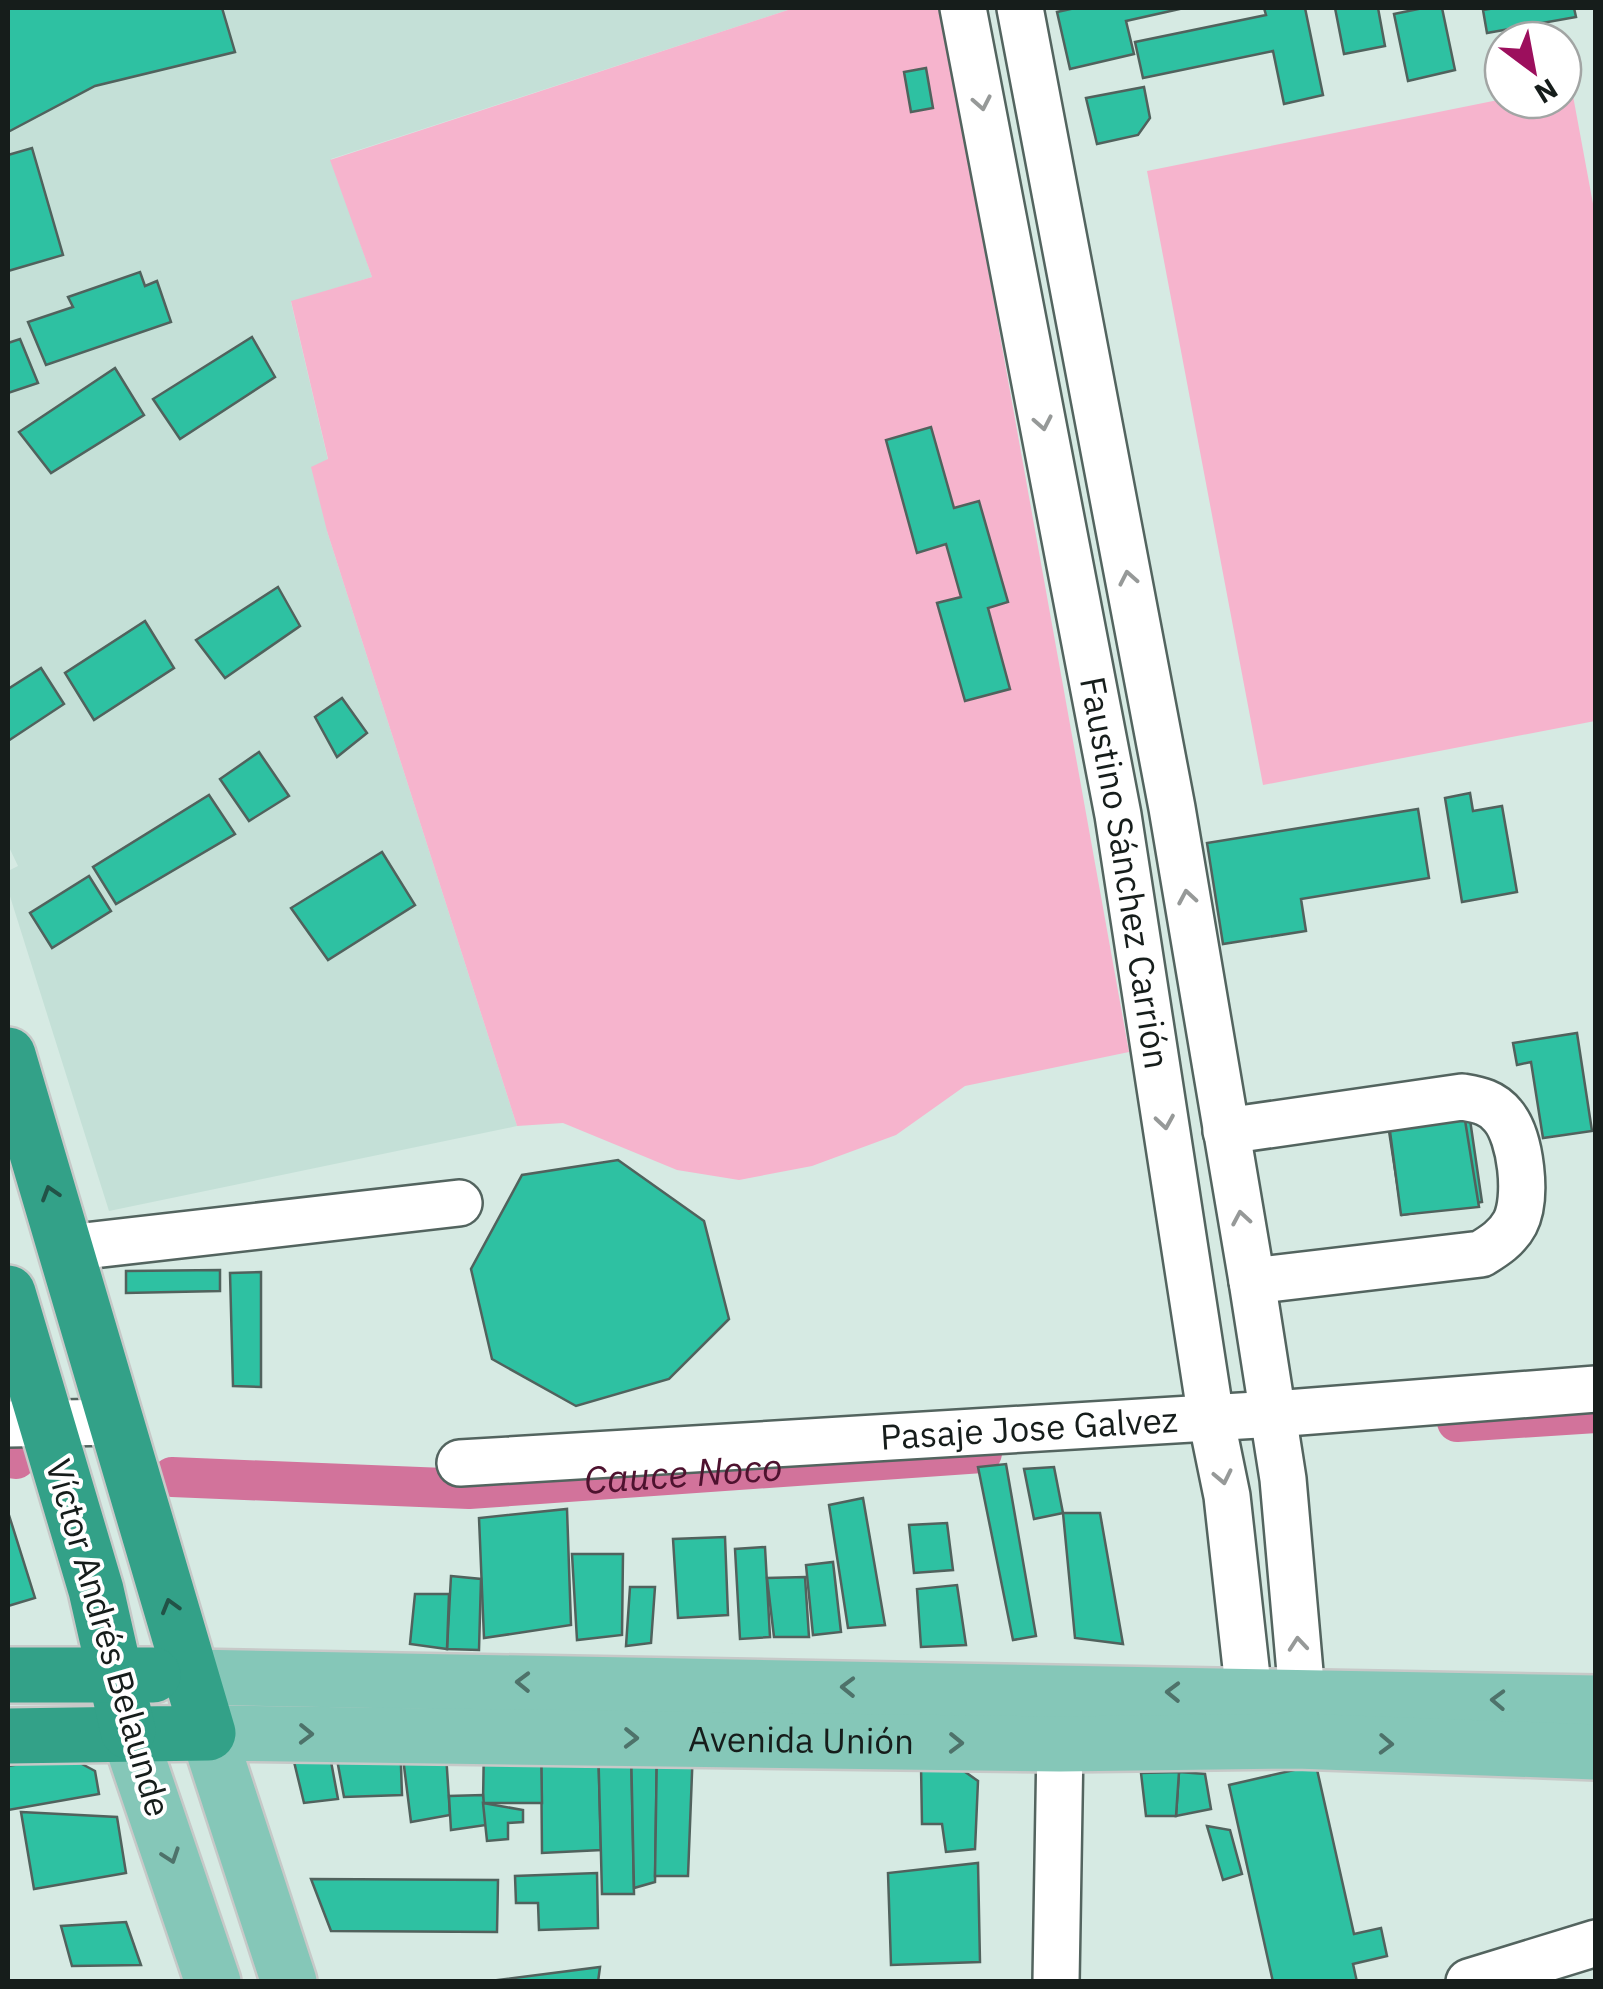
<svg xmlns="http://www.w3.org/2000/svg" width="1603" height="1989" font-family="'IBM Plex Sans',sans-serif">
	<rect width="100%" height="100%" fill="#d6eae3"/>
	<polygon fill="#c4e0d7" points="8,8 794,8 331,159 372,277 291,302 328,460 327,531 517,1126 109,1211 8,890 8,871 18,866 8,845"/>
	<g fill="#f6b4cd">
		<polygon points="794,8 941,8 1129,1052 965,1086 896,1135 812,1166 739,1180 677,1170 563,1123 517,1126 327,531 311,467 328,459 291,301 372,277 330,160"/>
		<polygon points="1571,85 1596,220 1595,721 1263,785 1147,171 1503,99 1563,100 1563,87"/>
	</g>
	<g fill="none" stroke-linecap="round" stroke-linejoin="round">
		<g stroke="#d2739b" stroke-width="40">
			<polyline points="1457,1422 1596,1413"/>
			<polyline points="8,1458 16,1459"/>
			<path id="s1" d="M172,1477L469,1489L982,1453"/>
		</g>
	</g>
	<g fill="#2ec1a2" stroke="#51625d" stroke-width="2.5">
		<polygon points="8,8 222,8 235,52 95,86 8,132"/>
		<polygon points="1075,8 1184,8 1126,21 1134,54 1070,69 1057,12"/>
		<polygon points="1264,8 1305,8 1323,95 1284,104 1273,51 1143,78 1135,42 1266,15"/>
		<polygon points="1335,8 1378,8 1385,46 1344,54"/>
		<polygon points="1423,8 1442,8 1455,70 1408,81 1394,14"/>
		<polygon points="1495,8 1574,8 1576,17 1487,33 1483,10"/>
		<polygon points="926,68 933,108 911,112 904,72"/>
		<polygon points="1144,87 1150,118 1138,135 1097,144 1086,98"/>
		<polygon points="32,148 63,255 8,271 8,155"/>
		<polygon points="140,272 145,286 157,281 171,322 46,365 28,322 73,307 68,297"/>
		<polygon points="252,337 275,377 180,439 153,399"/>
		<polygon points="20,339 38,383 8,393 8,343"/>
		<polygon points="115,368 144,415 51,473 19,432"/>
		<polygon points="931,427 954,508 979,501 1008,602 988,608 1010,689 965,701 937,603 961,597 946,544 917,553 886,440"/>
		<polygon points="278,587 300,626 225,678 196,640"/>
		<polygon points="145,621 174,668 94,720 65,673"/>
		<polygon points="41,668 64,704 8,741 8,689"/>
		<polygon points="342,698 367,733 337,757 315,717"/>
		<polygon points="259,752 289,796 249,821 220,779"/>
		<polygon points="1470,793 1473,811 1502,806 1517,892 1462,902 1445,798"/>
		<polygon points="209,795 235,834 116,904 93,867"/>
		<polygon points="1418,809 1429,878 1301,899 1306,931 1223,944 1207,843"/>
		<polygon points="382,852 415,905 328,960 291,908"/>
		<polygon points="89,876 111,911 52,948 30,913"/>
		<polygon points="1577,1033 1592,1131 1543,1138 1531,1062 1517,1065 1513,1043"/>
		<polygon points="1468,1106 1482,1202 1402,1215 1387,1118"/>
		<polygon points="1464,1114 1479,1207 1401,1215 1389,1124"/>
		<polygon points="618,1160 704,1221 729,1319 669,1379 576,1406 492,1359 471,1269 522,1175"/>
		<polygon points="220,1270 220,1291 126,1293 126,1271"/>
		<polygon points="261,1272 261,1387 233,1386 230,1273"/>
		<polygon points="1006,1464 1036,1636 1013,1640 978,1467"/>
		<polygon points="1054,1467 1063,1513 1034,1519 1024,1469"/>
		<polygon points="863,1498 885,1625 848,1628 829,1505"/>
		<polygon points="567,1509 571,1625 484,1638 479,1518"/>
		<polygon points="8,1512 35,1598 8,1606"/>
		<polygon points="1063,1513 1100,1513 1123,1644 1075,1638"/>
		<polygon points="947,1523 953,1570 914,1573 909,1525"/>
		<polygon points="725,1537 728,1615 678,1618 673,1539"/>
		<polygon points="765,1547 770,1637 740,1639 735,1549"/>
		<polygon points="572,1554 623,1554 622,1635 577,1640"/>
		<polygon points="833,1562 841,1632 813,1635 806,1565"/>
		<polygon points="451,1576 481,1579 479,1650 447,1649"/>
		<polygon points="805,1577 809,1637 774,1637 767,1578"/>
		<polygon points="957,1585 966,1645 921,1647 917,1589"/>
		<polygon points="630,1587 655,1587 651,1643 626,1646"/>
		<polygon points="415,1594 449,1594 447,1649 410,1644"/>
		<polygon points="333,1738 400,1738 402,1795 344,1797"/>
		<polygon points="327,1740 338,1799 304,1803 289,1741"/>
		<polygon points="598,1740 601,1850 542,1853 541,1746"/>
		<polygon points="598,1740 631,1747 634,1894 602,1894"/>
		<polygon points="484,1743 541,1746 542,1803 483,1803"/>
		<polygon points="631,1747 657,1747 655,1882 634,1888"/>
		<polygon points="657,1747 693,1748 688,1876 655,1876"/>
		<polygon points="446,1754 450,1815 411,1822 403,1758"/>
		<polygon points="67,1756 95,1771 99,1794 8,1810 8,1766"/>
		<polygon points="921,1765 961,1769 978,1781 975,1849 946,1852 942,1824 922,1824"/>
		<polygon points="1316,1765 1354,1934 1381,1928 1387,1956 1353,1964 1357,1982 1273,1982 1229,1785"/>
		<polygon points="1179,1772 1205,1774 1211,1809 1176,1816"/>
		<polygon points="1179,1772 1176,1816 1146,1816 1141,1773"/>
		<polygon points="483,1795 486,1825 451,1830 449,1796"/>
		<polygon points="483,1803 523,1810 523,1822 508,1823 508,1839 487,1841"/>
		<polygon points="21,1812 117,1817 126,1873 34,1889"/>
		<polygon points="1207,1826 1230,1830 1242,1874 1223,1880"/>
		<polygon points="978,1863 980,1962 891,1965 888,1873"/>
		<polygon points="597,1873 598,1928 539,1930 538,1903 516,1903 515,1876"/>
		<polygon points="311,1879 498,1880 497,1932 331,1931"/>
		<polygon points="126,1922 141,1965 72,1966 61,1926"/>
		<polygon points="600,1967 598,1982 482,1982"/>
	</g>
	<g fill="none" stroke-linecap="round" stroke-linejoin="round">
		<g stroke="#53645f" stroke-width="50">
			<g id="minor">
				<path id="s2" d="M963,8L1118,815L1211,1418L1227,1496L1253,1731"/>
				<polyline points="1020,8 1172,808 1252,1281 1283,1479 1302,1695 1299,1729"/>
				<path d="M1226,1131L1462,1097C1479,1100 1492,1102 1503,1116C1521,1137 1528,1198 1515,1223C1507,1238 1494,1246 1481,1254L1252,1281"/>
				<polyline points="67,1248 459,1203"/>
				<polyline points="8,1424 117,1422"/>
				<path id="s3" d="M460,1463L1274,1414L1596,1389"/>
				<polyline points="1056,1982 1060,1744"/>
				<polyline points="1469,1982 1596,1943"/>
			</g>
		</g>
		<g stroke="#c7c9c8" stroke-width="60">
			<g id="major">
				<polyline points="191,1677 1596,1703"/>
				<polyline points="128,1731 213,1982"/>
				<path id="s4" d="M289,1982L208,1733L1060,1744L1297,1741L1596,1752"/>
			</g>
		</g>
		<g stroke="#c7c9c8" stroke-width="60">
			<g id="highway">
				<polyline points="8,1055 208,1733 8,1736"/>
				<polyline points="8,1293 96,1590 128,1731"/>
				<polyline points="8,1675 153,1675"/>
			</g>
		</g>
		<use href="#minor" stroke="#fff" stroke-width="45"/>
		<use href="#major" stroke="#85c7b8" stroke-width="55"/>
		<use href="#highway" stroke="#33a188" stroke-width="55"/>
	</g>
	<defs><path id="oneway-chevron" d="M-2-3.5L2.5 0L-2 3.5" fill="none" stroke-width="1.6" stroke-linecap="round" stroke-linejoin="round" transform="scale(2.5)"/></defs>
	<g stroke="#969998">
		<use href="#oneway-chevron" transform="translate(982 103) rotate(79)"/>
		<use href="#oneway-chevron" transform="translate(1043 423) rotate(79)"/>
		<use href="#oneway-chevron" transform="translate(1128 578) rotate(-101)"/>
		<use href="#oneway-chevron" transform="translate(1187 897) rotate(-100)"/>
		<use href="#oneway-chevron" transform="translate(1165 1122) rotate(81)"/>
		<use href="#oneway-chevron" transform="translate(1241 1218) rotate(-100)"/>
		<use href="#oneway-chevron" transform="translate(1223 1477) rotate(78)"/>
		<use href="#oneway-chevron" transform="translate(1298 1644) rotate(-95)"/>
	</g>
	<g stroke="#225247">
		<use href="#oneway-chevron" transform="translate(50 1193) rotate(-107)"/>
		<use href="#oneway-chevron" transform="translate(170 1606) rotate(-106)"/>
	</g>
	<g stroke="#4e726a">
		<use href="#oneway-chevron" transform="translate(523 1682) rotate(-179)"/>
		<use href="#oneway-chevron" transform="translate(848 1687) rotate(-179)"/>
		<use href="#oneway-chevron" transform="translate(1173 1692) rotate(-179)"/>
		<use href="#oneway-chevron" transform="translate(1498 1700) rotate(-178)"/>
		<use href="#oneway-chevron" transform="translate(306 1734) rotate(1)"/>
		<use href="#oneway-chevron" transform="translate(631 1738) rotate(1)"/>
		<use href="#oneway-chevron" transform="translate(956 1743) rotate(1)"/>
		<use href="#oneway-chevron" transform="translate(1386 1744) rotate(2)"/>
		<use href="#oneway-chevron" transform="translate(171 1856) rotate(71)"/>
	</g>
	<g text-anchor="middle" stroke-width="8" stroke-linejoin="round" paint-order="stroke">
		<g font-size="35" fill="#161d1b" stroke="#fff">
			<text dy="12" stroke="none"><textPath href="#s2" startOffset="880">Faustino Sánchez Carrión</textPath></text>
			<text dy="12" stroke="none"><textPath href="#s3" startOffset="570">Pasaje Jose Galvez</textPath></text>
			<text transform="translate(108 1638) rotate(74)" y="12">Víctor Andrés Belaunde</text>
			<text dy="12" stroke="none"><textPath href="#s4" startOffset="855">Avenida Unión</textPath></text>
		</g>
		<g font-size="38" font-style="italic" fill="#4e122f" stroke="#fff">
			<text dy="13" stroke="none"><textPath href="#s1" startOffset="512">Cauce Noco</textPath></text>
		</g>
	</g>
	<rect width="1603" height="1989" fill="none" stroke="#161d1b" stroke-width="20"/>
	<g transform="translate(1533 70) rotate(148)"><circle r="48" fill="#ffffff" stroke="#a2a5a4" stroke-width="2.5"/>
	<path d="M0-8L18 38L0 25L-18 38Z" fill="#9c0f5d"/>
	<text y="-15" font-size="28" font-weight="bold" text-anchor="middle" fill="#161d1b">N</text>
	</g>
</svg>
